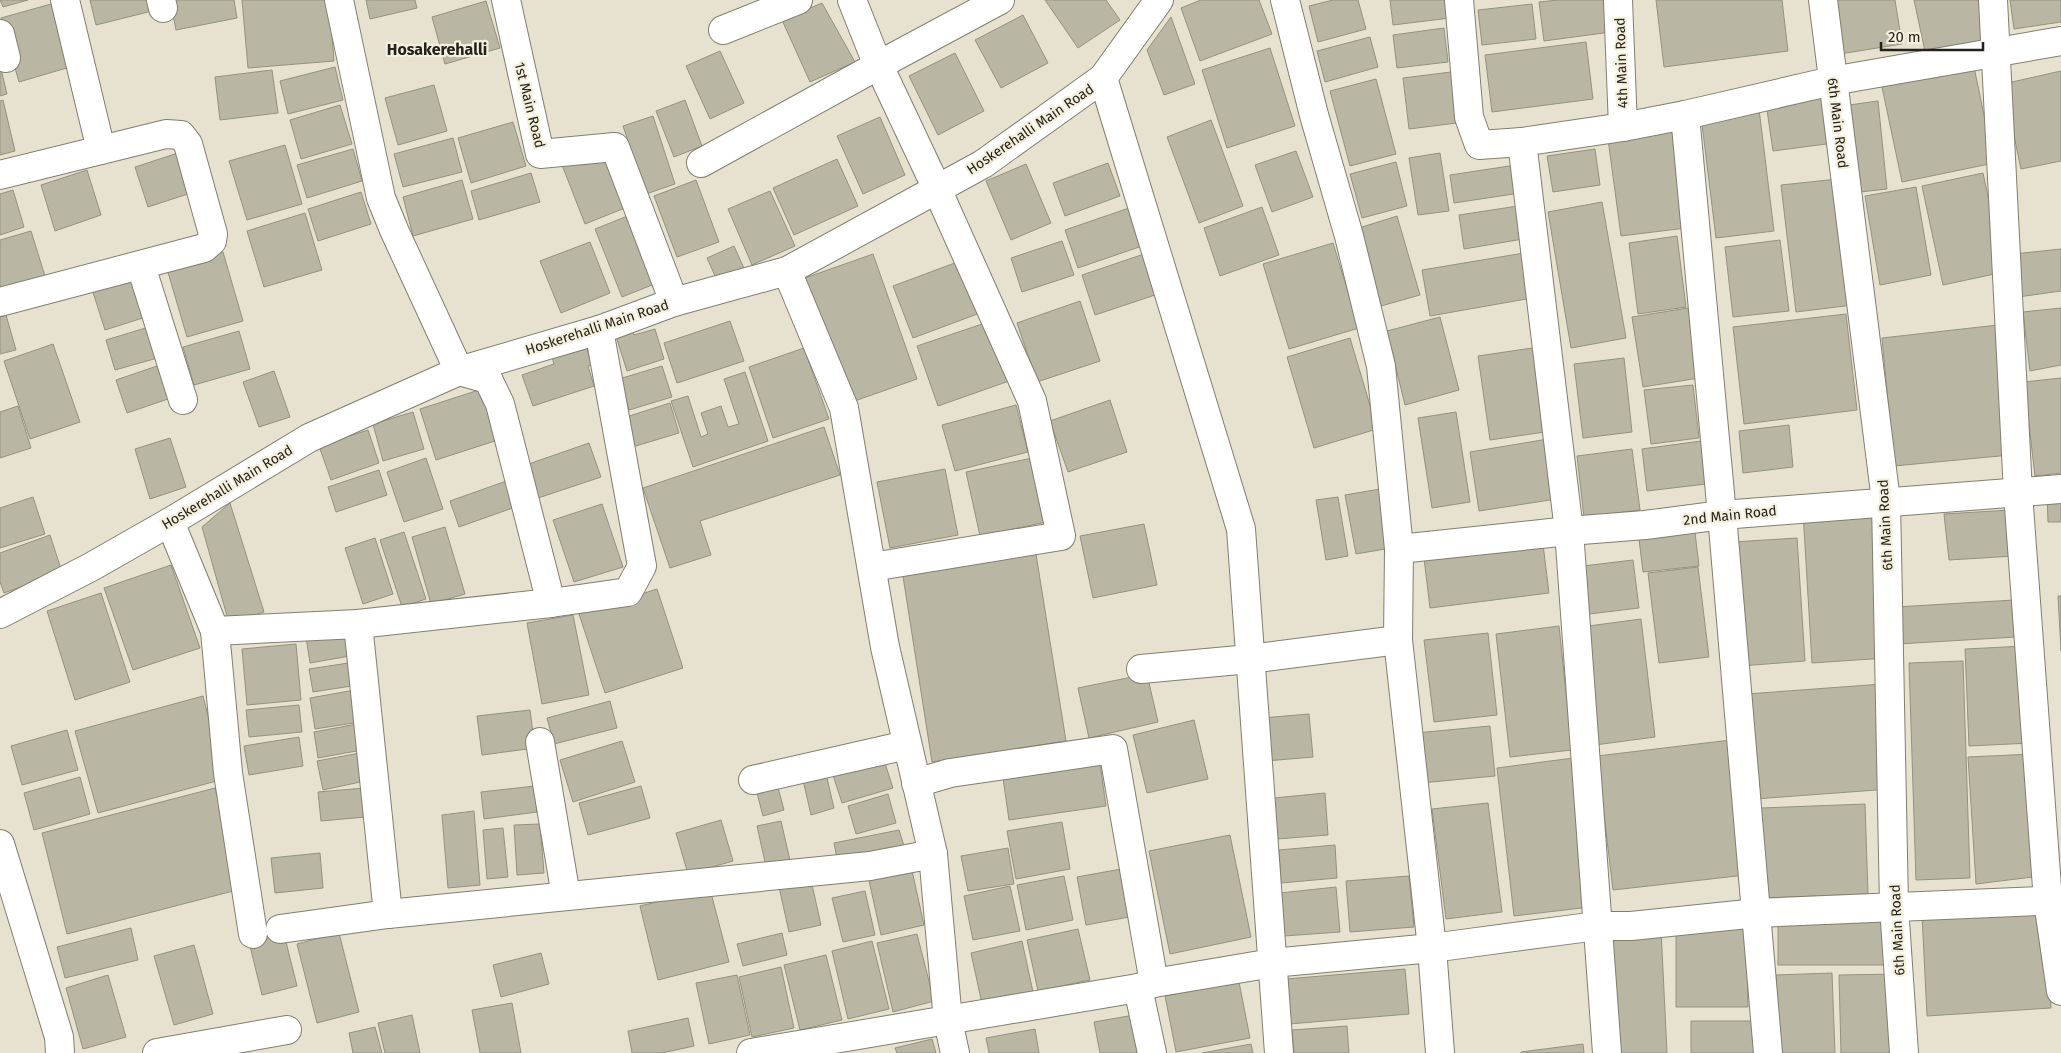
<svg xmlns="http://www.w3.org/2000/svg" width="2061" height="1053" font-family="'Fira Sans',sans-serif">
	<rect width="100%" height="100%" fill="#e7e2d0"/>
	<g fill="#bab6a4" stroke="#959180">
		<polygon points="0,0 28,0 3,7"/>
		<polygon points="90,0 154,0 156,10 96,25"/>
		<polygon points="170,0 234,0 237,18 176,30"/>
		<polygon points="242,0 329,0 334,61 248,68"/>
		<polygon points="366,0 415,0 417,8 370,19"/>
		<polygon points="1045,0 1106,0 1120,20 1078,48"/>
		<polygon points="1201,0 1259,0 1272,34 1200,61 1181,8"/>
		<polygon points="1333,0 1358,0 1366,29 1318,42 1309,6"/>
		<polygon points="1390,0 1448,0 1450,18 1393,25"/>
		<polygon points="1558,0 1606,0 1611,32 1544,41 1539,2"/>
		<polygon points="1656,0 1782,0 1788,51 1664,67"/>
		<polygon points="1832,0 1895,0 1902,44 1840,54"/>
		<polygon points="1914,0 1979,0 1988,43 1926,56"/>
		<polygon points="2010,0 2061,0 2061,22 2014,29"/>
		<polygon points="486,1 500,48 445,64 432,17"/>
		<polygon points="822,3 855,62 810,82 782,20"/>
		<polygon points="51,4 70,67 19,82 1,18"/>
		<polygon points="1532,4 1536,39 1482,45 1478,10"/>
		<polygon points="1023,15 1048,63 1001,88 975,40"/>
		<polygon points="1171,17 1195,84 1164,95 1147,50"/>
		<polygon points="1444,28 1448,62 1397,68 1393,35"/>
		<polygon points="1370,37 1378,67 1325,82 1317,51"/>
		<polygon points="1586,42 1593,99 1492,112 1485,55"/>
		<polygon points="1270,48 1295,126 1227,148 1202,70"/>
		<polygon points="720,51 744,103 710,119 686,66"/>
		<polygon points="955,53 984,111 938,135 909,76"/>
		<polygon points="0,65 7,94 0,96"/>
		<polygon points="335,67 343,100 288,114 280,81"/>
		<polygon points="1974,67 1994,163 1902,182 1882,87"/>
		<polygon points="272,70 278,113 220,120 215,77"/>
		<polygon points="2061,71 2061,161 2021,169 2003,84"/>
		<polygon points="1451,72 1457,123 1409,129 1403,78"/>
		<polygon points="1376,79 1396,154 1350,166 1330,91"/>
		<polygon points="434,85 447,131 398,145 385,98"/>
		<polygon points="1828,94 1834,143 1773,151 1766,103"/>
		<polygon points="3,100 15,151 0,155 0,101"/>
		<polygon points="685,100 702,146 674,157 656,111"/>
		<polygon points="1878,101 1887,189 1851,193 1842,106"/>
		<polygon points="340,105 352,144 301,159 290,120"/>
		<polygon points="1759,109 1774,231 1716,238 1701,116"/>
		<polygon points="653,116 675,184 646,194 623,126"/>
		<polygon points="880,117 905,175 863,194 837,136"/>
		<polygon points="1211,120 1243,206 1199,223 1167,137"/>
		<polygon points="513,122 526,166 471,183 458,138"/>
		<polygon points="1673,131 1686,228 1621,236 1608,139"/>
		<polygon points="453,138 462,172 403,187 394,154"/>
		<polygon points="285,145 302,204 247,220 229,161"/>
		<polygon points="353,149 362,181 307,198 297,165"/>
		<polygon points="1595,149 1600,185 1553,192 1547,156"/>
		<polygon points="184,151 197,191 148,207 135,167"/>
		<polygon points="1296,151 1313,197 1272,212 1255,165"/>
		<polygon points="1440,153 1449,211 1418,215 1409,158"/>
		<polygon points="605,156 625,208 585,224 562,165 578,159 581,165"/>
		<polygon points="837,159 858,206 794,235 773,188"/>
		<polygon points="1396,162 1407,206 1362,218 1350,174"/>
		<polygon points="1108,163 1120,196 1065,216 1053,183"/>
		<polygon points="1026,164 1051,223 1011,240 986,181"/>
		<polygon points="1516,165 1520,193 1454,203 1450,175"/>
		<polygon points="87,170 101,215 55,231 41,185"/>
		<polygon points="531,173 540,202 479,220 471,191"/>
		<polygon points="1983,173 2004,272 1943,285 1922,186"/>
		<polygon points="1838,179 1853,305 1796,312 1781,185"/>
		<polygon points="462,180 473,219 413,236 403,197"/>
		<polygon points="696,180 719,242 677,257 654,196"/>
		<polygon points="1916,187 1931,275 1880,285 1865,196"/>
		<polygon points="13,190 24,227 0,235 0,194"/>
		<polygon points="770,191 795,246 752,265 728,209"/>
		<polygon points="361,192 371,224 318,241 308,209"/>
		<polygon points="1602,202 1626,338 1571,348 1548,212"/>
		<polygon points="1518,206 1523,239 1464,249 1459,215"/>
		<polygon points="1132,207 1145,245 1078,268 1065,230"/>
		<polygon points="1262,207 1279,255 1220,276 1204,228"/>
		<polygon points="305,213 322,270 264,287 247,231"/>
		<polygon points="630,215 657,283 622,297 595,229"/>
		<polygon points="1397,216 1420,295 1381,306 1359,228"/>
		<polygon points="31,231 45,276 0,289 0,240"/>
		<polygon points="1677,236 1686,307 1638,314 1629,243"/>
		<polygon points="1780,240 1789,311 1733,317 1725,247"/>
		<polygon points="1062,241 1074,275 1022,292 1011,258"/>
		<polygon points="590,242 610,293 561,313 540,261"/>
		<polygon points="1333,243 1359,328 1289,349 1263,264"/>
		<polygon points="734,246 747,275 720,287 707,258"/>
		<polygon points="2061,249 2061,291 2018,297 2014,254"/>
		<polygon points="223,252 243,321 187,337 167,269"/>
		<polygon points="1147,253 1161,293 1095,315 1082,275"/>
		<polygon points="1524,253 1532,298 1430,316 1422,270"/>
		<polygon points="873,254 917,379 849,403 805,278"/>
		<polygon points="960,261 980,313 913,338 893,286"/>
		<polygon points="136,273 149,316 105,330 91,286"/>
		<polygon points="1080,301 1100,361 1037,382 1017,323"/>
		<polygon points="1688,308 1699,378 1643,387 1632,317"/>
		<polygon points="2061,308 2061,365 2030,371 2023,312"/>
		<polygon points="1846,314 1857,410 1744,424 1733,327"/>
		<polygon points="6,315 16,350 0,354 0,317"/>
		<polygon points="1440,317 1459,390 1405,405 1387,331"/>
		<polygon points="730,321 744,361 677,383 664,343"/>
		<polygon points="991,321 1012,380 938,406 917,346"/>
		<polygon points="631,325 634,335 655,329 664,359 627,371 614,330"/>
		<polygon points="1998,325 2010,455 1894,466 1882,338"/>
		<polygon points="152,326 161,357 115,370 106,340"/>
		<polygon points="239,331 250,369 194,385 183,347"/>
		<polygon points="1350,338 1377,429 1314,448 1287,357"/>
		<polygon points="53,344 80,422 30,439 4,361"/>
		<polygon points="586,346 592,365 588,366 594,386 533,406 522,375 554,364 552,357"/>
		<polygon points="1539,347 1552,431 1490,440 1478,356"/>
		<polygon points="804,348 829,419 773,438 749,367"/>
		<polygon points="1624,358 1632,432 1583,438 1574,364"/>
		<polygon points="160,365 171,398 127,413 116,380"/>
		<polygon points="662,366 672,397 629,410 619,379"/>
		<polygon points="274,371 290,417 259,427 243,382"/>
		<polygon points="745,372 768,441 693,467 671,401 688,396 701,437 708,434 701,413 721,406 728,427 739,424 724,379"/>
		<polygon points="2061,378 2061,473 2035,476 2024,382"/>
		<polygon points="1693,385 1699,438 1651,444 1644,390"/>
		<polygon points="482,389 498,440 436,460 420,409"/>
		<polygon points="1110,400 1127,452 1068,472 1050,421"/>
		<polygon points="670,403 679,433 629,448 620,419"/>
		<polygon points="1016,405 1028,452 955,471 942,425"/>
		<polygon points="18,406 31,448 0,458 0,412"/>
		<polygon points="413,412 424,449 383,461 373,424"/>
		<polygon points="1456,412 1470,502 1432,508 1418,418"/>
		<polygon points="1789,425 1793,467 1743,473 1739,431"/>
		<polygon points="824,427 840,475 700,521 711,555 670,568 643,488"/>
		<polygon points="368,430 379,463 331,480 319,446"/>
		<polygon points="170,438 186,487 150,499 135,449"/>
		<polygon points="1554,438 1563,498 1479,511 1470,452"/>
		<polygon points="1701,441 1706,484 1647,491 1642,449"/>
		<polygon points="589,443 601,477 532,500 520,467"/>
		<polygon points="1632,449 1640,510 1584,517 1577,456"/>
		<polygon points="426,458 443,509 404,522 387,472"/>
		<polygon points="1032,458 1046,522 980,536 966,472"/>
		<polygon points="945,469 958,535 890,548 877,482"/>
		<polygon points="379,470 387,495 336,512 328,487"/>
		<polygon points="512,479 521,505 459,527 450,501"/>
		<polygon points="1380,489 1391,548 1356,554 1345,495"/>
		<polygon points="2061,492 2061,522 2048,522 2047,493"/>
		<polygon points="33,497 45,534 0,548 0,508"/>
		<polygon points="1338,497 1348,556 1326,560 1316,500"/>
		<polygon points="230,503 264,612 229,623 202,527"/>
		<polygon points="602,504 623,567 574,582 553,520"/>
		<polygon points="1878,507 1886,658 1812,663 1803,512"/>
		<polygon points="2010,510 2014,556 1949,560 1944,514"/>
		<polygon points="1144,524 1157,585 1093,598 1080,536"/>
		<polygon points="1694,524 1699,566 1643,572 1638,531"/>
		<polygon points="445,527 465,594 431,604 412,537"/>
		<polygon points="404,532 426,599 402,607 380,540"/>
		<polygon points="50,535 62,572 4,593 0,582 0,553"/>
		<polygon points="1542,536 1549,593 1430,608 1423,550"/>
		<polygon points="375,538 393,594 363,604 345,548"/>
		<polygon points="1797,538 1805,661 1741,666 1733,542"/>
		<polygon points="1035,548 1066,741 932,762 902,570"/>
		<polygon points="1633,560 1639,608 1581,615 1575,567"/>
		<polygon points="171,565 200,648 133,670 104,588"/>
		<polygon points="1698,567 1709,657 1659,663 1648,573"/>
		<polygon points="657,589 683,668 605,693 579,614"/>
		<polygon points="101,593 130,682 75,700 47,611"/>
		<polygon points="2058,596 2061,596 2061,651"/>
		<polygon points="2014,600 2016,637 1898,644 1896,607"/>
		<polygon points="573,615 589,695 542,704 527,623"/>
		<polygon points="1641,619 1655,737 1595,745 1581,627"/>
		<polygon points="1559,626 1572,750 1510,757 1496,634"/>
		<polygon points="353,630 356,655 310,663 306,637"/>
		<polygon points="1488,633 1497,715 1434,722 1424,640"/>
		<polygon points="296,644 301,700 247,705 242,649"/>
		<polygon points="2026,646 2031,743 1969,746 1965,649"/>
		<polygon points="1963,661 1970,878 1916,880 1909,663"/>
		<polygon points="355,662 358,685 313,692 309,669"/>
		<polygon points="1147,674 1158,722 1089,738 1078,688"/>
		<polygon points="1882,684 1890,789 1755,799 1747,694"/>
		<polygon points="355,690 360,722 315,729 310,698"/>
		<polygon points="203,696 224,779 98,813 75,731"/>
		<polygon points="610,701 617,728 554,744 547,718"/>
		<polygon points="299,705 302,732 249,737 246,710"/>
		<polygon points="530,710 535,748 482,755 477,716"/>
		<polygon points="1309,714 1313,757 1266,761 1262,718"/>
		<polygon points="1194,720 1208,779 1147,793 1133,735"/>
		<polygon points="357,724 362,750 318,758 314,732"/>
		<polygon points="1490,726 1495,776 1421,783 1416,733"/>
		<polygon points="67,730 78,770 22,785 11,746"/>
		<polygon points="299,737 303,766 249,775 244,746"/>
		<polygon points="1731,740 1746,875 1613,890 1597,756"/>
		<polygon points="622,741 635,782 573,802 560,760"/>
		<polygon points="360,753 365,781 323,790 317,761"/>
		<polygon points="2033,754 2041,876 1976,884 1968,757"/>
		<polygon points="1099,756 1106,806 1009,820 1002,771"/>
		<polygon points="1573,758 1590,907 1514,916 1497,768"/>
		<polygon points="884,760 893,788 842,803 833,775"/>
		<polygon points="826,774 834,808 811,815 803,780"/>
		<polygon points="80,777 90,814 34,830 24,793"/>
		<polygon points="776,780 784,810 763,816 755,785"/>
		<polygon points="535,786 537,812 484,819 481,792"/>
		<polygon points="641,786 650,818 588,835 579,803"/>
		<polygon points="215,788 241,889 67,934 42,833"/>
		<polygon points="364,788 366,817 321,821 318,792"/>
		<polygon points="1325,793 1328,835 1277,839 1274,798"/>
		<polygon points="888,794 896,823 856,834 848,806"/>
		<polygon points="1488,803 1502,912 1446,919 1432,809"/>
		<polygon points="1865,804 1868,894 1764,898 1761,808"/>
		<polygon points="474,811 480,885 448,888 442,815"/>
		<polygon points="721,820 733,861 688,874 676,833"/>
		<polygon points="781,821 791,865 767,871 757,826"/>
		<polygon points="1062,822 1070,869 1016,879 1007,831"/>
		<polygon points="540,824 544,873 517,875 514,825"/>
		<polygon points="503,828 508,877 487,879 483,830"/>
		<polygon points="899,830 905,849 838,864 834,843"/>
		<polygon points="1230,835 1251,937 1170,954 1149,851"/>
		<polygon points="1335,845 1337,878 1281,883 1279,850"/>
		<polygon points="1008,848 1014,884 968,891 961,856"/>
		<polygon points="320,853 323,888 275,893 271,858"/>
		<polygon points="911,866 924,925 881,935 868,876"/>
		<polygon points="1121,869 1129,917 1086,925 1077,877"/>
		<polygon points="1064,876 1073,920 1026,930 1017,885"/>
		<polygon points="1409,876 1414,927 1350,932 1346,881"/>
		<polygon points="811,880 821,925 789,932 779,887"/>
		<polygon points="1010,886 1020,931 973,940 964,896"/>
		<polygon points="1336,887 1340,932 1284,936 1280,893"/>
		<polygon points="710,889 729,962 658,980 640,906"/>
		<polygon points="865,891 875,935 843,942 832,898"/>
		<polygon points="2046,908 2051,1008 1927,1016 1922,915"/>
		<polygon points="1778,920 1891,920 1892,965 1778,965"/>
		<polygon points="1746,921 1748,1007 1676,1007 1676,925"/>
		<polygon points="131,928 138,960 65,978 57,947"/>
		<polygon points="1078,929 1090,980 1038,991 1027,940"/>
		<polygon points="1661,929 1667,1053 1612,1053 1607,933"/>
		<polygon points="339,933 359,1012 317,1023 297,944"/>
		<polygon points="782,933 787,955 743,966 737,944"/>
		<polygon points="284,934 297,986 262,995 249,942"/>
		<polygon points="917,934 934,1001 893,1012 877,943"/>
		<polygon points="872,941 889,1009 848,1019 832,951"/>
		<polygon points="1022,941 1033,992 982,1004 971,953"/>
		<polygon points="194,945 213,1014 174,1025 154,956"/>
		<polygon points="541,953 549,984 501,997 493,965"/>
		<polygon points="826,955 842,1020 800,1030 784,965"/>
		<polygon points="781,967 794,1028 752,1037 739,977"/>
		<polygon points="1405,969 1409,1014 1289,1024 1286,979"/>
		<polygon points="1832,973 1835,1053 1778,1053 1776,975"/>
		<polygon points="1898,974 1900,1053 1841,1053 1839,975"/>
		<polygon points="108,975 126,1037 83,1049 66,988"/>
		<polygon points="737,975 750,1035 709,1044 696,983"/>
		<polygon points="1239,982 1250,1038 1176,1052 1165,996"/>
		<polygon points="512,1003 521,1053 480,1053 472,1010"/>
		<polygon points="412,1015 420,1053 385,1053 378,1023"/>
		<polygon points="1134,1015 1141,1053 1100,1053 1094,1022"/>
		<polygon points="688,1018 694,1046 662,1053 632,1053 628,1031"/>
		<rect x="1691" y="1021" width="70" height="32"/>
		<polygon points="1347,1026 1349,1053 1294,1053 1292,1030"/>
		<polygon points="375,1027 382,1053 353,1053 349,1033"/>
		<polygon points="1035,1029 1039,1053 989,1053 986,1038"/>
		<polygon points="932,1039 936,1053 897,1053 895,1048"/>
		<polygon points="1251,1044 1253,1053 1202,1053"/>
		<polygon points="1583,1044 1584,1053 1521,1053 1521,1052"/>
	</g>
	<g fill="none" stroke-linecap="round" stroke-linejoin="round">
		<g stroke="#827e6e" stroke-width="30">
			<g id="minor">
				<polyline points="65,0 101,150"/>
				<polyline points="161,0 163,8"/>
				<polyline points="339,0 381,198 394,230 459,371 488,379 500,404 551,603"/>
				<polyline points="506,0 540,154 615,147 674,302"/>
				<polyline points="852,0 873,53 937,189 1032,401 1061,536 872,567"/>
				<polyline points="1285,0 1314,115 1349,236 1381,366 1399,549 1398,640 1432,948 1440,1053"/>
				<polyline points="1459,0 1469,117 1479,145 1522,142 1623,127 1685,115 1832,81 2061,41"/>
				<polyline points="1618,0 1623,127"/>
				<polyline points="1823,0 1886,501 1894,906 1904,1053"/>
				<polyline points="1993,0 2018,493 2048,901 2061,991"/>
				<polyline points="723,30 798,0"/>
				<polyline points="0,34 6,58"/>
				<polyline points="1103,78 1241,529 1279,1053"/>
				<polyline points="1685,115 1722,515 1768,1053"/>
				<polyline points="1522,142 1569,531 1607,1053"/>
				<polyline points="701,163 879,65 1000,0"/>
				<polyline points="0,175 166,134 181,135 188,144 213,234 212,241 204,248 0,302"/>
				<polyline points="141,266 183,400"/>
				<polyline points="787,271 844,408 885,647 933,854 948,1021 955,1053"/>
				<polyline points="170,522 215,631 228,773 253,934"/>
				<polyline points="1399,549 1569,531 1645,525 1722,515 2061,489"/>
				<polyline points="0,614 91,567 170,522 309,438 459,371 599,330 674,302 787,271 983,164 1103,78 1159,0"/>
				<polyline points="358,624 388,914"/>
				<polyline points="215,631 358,624 551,603 628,592 642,566 599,330"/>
				<polyline points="1141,669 1250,659 1398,640"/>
				<polyline points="540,742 566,896"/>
				<polyline points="753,780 907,745"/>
				<polyline points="916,783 950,773 1113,749 1154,983"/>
				<polyline points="0,844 59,1037 60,1053"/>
				<polyline points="280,929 388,914 870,866 933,854"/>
				<polyline points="1138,988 1152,1053"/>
				<polyline points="157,1053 287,1030"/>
				<polyline points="751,1053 1138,988 1154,983 1272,963 1432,948 1597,926 1631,926 1757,913 2061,900"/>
			</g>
		</g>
		<use href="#minor" stroke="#fff" stroke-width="28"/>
	</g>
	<g text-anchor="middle" stroke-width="4.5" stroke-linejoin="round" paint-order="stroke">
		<g font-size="14" fill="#24221c" stroke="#f4f0dd">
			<text transform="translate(1621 63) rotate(-92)" y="5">4th Main Road</text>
			<text transform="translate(530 105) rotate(76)" y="5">1st Main Road</text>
			<text transform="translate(1838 123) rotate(83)" y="5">6th Main Road</text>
			<text transform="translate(1030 129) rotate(-34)" y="5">Hoskerehalli Main Road</text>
			<text transform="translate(597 327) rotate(-18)" y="5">Hoskerehalli Main Road</text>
			<text transform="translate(227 487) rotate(-31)" y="5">Hoskerehalli Main Road</text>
			<text transform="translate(1730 515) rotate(-6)" y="5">2nd Main Road</text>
			<text transform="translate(1885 525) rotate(-93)" y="5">6th Main Road</text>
			<text transform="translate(1897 930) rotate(-93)" y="5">6th Main Road</text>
		</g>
		<g font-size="16" font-weight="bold" fill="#24221c" stroke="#f4f0dd">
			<text x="437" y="55">Hosakerehalli</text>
		</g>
	</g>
	<path d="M1881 42v8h102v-8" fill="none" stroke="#24221c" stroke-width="2.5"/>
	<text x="1888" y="42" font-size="15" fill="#24221c" stroke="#f4f0dd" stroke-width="4" paint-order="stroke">20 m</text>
</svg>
